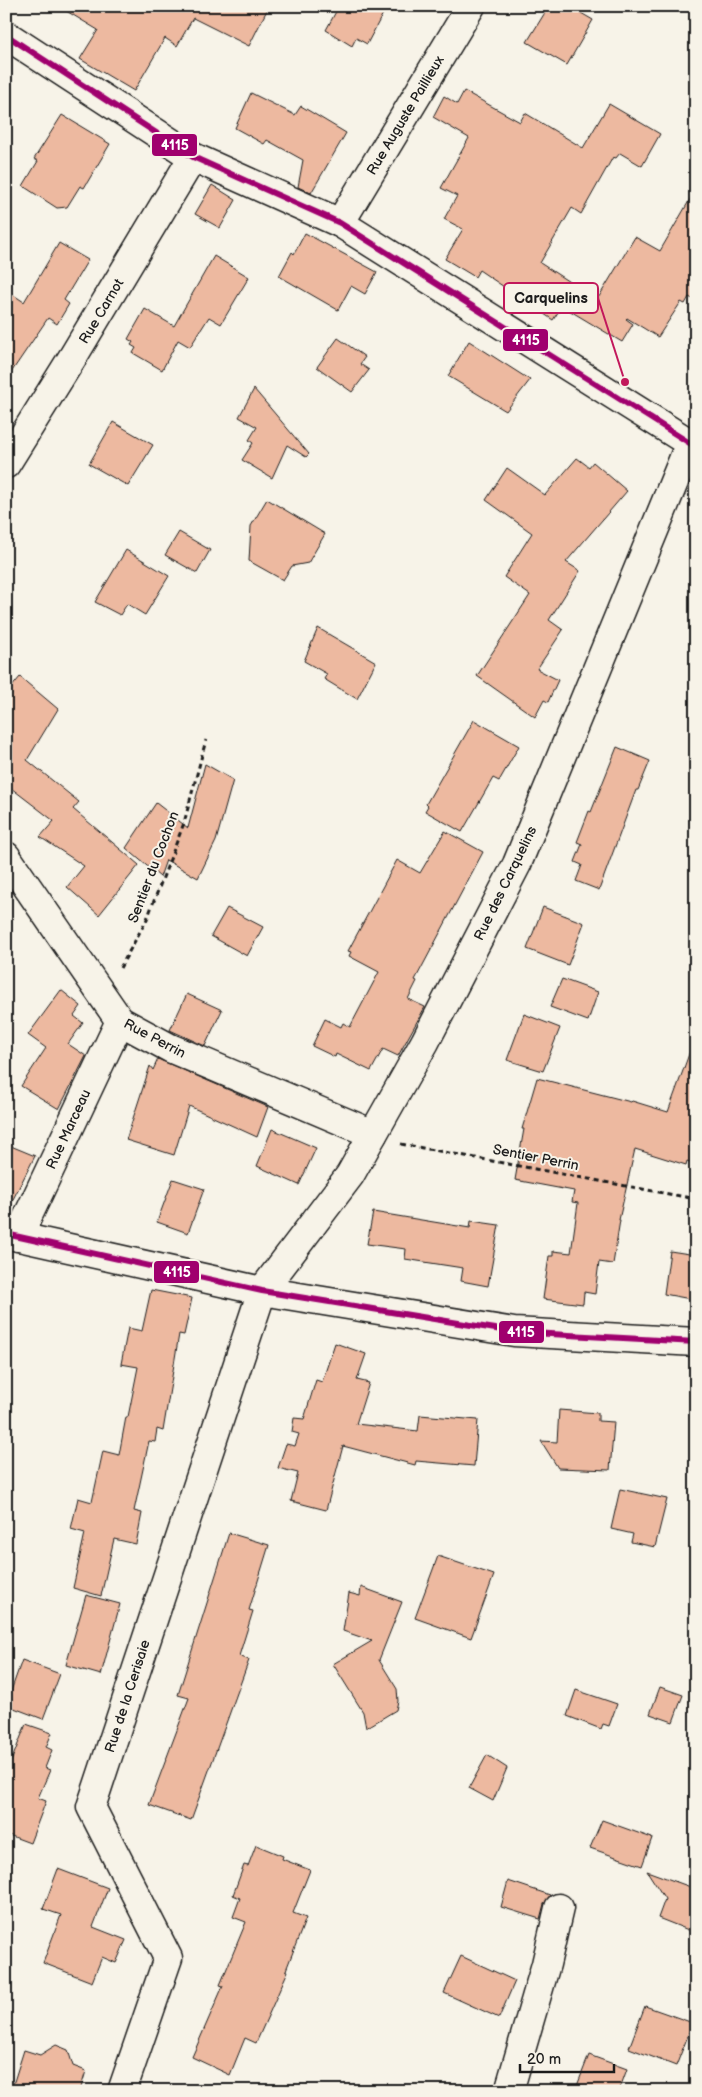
<svg xmlns="http://www.w3.org/2000/svg" width="702" height="2097" font-family="'Balsamiq Sans',sans-serif">
	<rect width="100%" height="100%" fill="#f7f3e8"/>
	<filter id="ink" filterUnits="userSpaceOnUse"><feTurbulence type="fractalNoise" baseFrequency=".02" numOctaves="2"/><feDisplacementMap in="SourceGraphic" scale="10" xChannelSelector="R" yChannelSelector="G"/><feConvolveMatrix kernelMatrix="1 2 1 2 8 2 1 2 1" color-interpolation-filters="sRGB"/></filter>
	<g filter="url(#ink)">
		<g fill="#edb9a0" stroke="#1c1c1c">
			<polygon points="58,6 269,6 249,46 193,18 177,46 165,38 134,91 80,59 98,30"/>
			<polygon points="339,6 387,6 367,44 356,38 352,46 326,30"/>
			<polygon points="549,6 569,6 593,20 567,65 527,42"/>
			<polygon points="464,91 520,122 525,113 583,148 609,104 660,134 642,166 620,153 616,158 613,157 581,214 572,208 540,263 597,300 635,237 660,251 696,189 696,301 689,297 685,304 681,302 658,337 627,318 626,319 633,324 622,342 562,306 553,320 479,270 475,277 445,259 463,229 444,219 457,196 441,188 469,138 433,117 444,96 457,104"/>
			<polygon points="251,93 295,115 301,106 346,133 311,193 298,187 303,160 267,140 264,144 235,128"/>
			<polygon points="62,115 110,144 84,188 80,186 67,207 57,208 23,186 38,161 34,159"/>
			<polygon points="212,185 236,200 220,228 195,214"/>
			<polygon points="305,233 377,272 365,294 351,286 338,310 279,276 292,252 294,254"/>
			<polygon points="59,243 88,260 64,300 69,304 57,324 48,318 6,380 6,290 24,302"/>
			<polygon points="214,256 249,277 221,324 209,317 190,347 178,340 162,370 133,353 136,348 131,345 133,342 128,339 145,309 174,326"/>
			<polygon points="338,338 365,357 360,364 369,370 352,392 317,367"/>
			<polygon points="469,341 530,380 506,411 448,376"/>
			<polygon points="254,389 309,454 306,457 287,445 272,478 242,460 253,443 249,440 257,427 239,417"/>
			<polygon points="113,422 153,445 128,486 89,464"/>
			<polygon points="577,458 589,467 593,462 627,491 566,562 580,571 549,620 563,630 537,669 558,680 548,702 544,700 535,717 477,676 530,595 504,577 532,533 486,500 507,468 545,495"/>
			<polygon points="267,499 325,534 308,563 292,566 283,580 249,561 251,526"/>
			<polygon points="179,532 210,550 197,573 165,555"/>
			<polygon points="126,550 169,576 145,615 127,604 120,615 95,602"/>
			<polygon points="318,628 376,662 357,699 324,679 327,674 304,661"/>
			<polygon points="20,677 58,709 27,760 79,802 73,809 139,865 99,915 67,887 84,866 40,837 54,821 11,788 6,795 6,694"/>
			<polygon points="474,720 519,746 499,781 493,778 462,832 425,811 428,806 426,804"/>
			<polygon points="617,747 650,761 638,790 636,790 599,890 576,881 582,865 575,862 582,844 577,842 589,811 591,812"/>
			<polygon points="205,764 233,780 216,841 198,878 166,860 160,877 126,848 156,803 188,828"/>
			<polygon points="445,831 483,852 415,980 417,981 408,999 425,1007 398,1056 383,1049 371,1071 336,1054 335,1057 312,1046 325,1019 341,1027 343,1023 350,1027 379,972 349,956 351,952 348,951 397,860 420,873"/>
			<polygon points="543,907 584,923 568,965 527,949"/>
			<polygon points="227,908 263,927 247,956 211,936"/>
			<polygon points="562,979 598,992 588,1021 550,1007"/>
			<polygon points="61,990 81,1006 74,1016 83,1023 68,1044 86,1056 59,1109 21,1086 46,1048 28,1035"/>
			<polygon points="187,994 222,1010 205,1046 170,1030"/>
			<polygon points="524,1014 560,1028 543,1071 507,1060"/>
			<polygon points="693,1043 696,1044 696,1164 687,1161 686,1165 635,1149 619,1220 620,1220 613,1264 599,1262 595,1294 584,1292 583,1304 543,1299 549,1256 553,1256 553,1251 571,1253 578,1203 572,1202 574,1191 515,1180 524,1129 522,1129 537,1078 631,1102 632,1101 668,1112"/>
			<polygon points="158,1059 268,1107 257,1137 189,1106 174,1155 126,1140 150,1066 153,1070"/>
			<polygon points="272,1129 316,1148 299,1185 257,1166"/>
			<polygon points="6,1144 35,1156 6,1213"/>
			<polygon points="173,1179 204,1189 188,1233 157,1222"/>
			<polygon points="373,1212 470,1228 471,1221 499,1225 488,1286 461,1281 463,1268 405,1259 406,1249 367,1244"/>
			<polygon points="670,1251 696,1255 696,1300 664,1294"/>
			<polygon points="151,1290 192,1298 184,1335 179,1334 163,1431 157,1429 155,1442 149,1441 134,1511 142,1513 136,1544 114,1539 101,1596 73,1588 85,1533 71,1529 78,1498 92,1502 103,1451 119,1455 126,1417 128,1417 138,1367 121,1364 128,1328 142,1331"/>
			<polygon points="335,1343 366,1354 357,1380 369,1383 356,1424 418,1431 420,1415 478,1420 474,1466 416,1461 415,1465 343,1446 326,1510 291,1501 298,1473 278,1468 286,1444 295,1446 299,1434 292,1432 294,1418 304,1419 316,1380 322,1382"/>
			<polygon points="559,1410 598,1413 598,1421 614,1422 610,1470 558,1468 541,1441 557,1442"/>
			<polygon points="620,1489 667,1499 655,1547 631,1542 633,1534 611,1529"/>
			<polygon points="229,1533 269,1545 249,1610 253,1611 239,1656 249,1660 191,1820 149,1805 189,1698 178,1695"/>
			<polygon points="438,1556 494,1575 471,1638 415,1618"/>
			<polygon points="361,1587 402,1602 379,1660 397,1689 398,1701 396,1710 366,1728 363,1712 333,1664 372,1641 343,1631 349,1593 360,1596"/>
			<polygon points="86,1595 120,1604 101,1675 66,1665"/>
			<polygon points="22,1660 60,1674 43,1719 6,1705"/>
			<polygon points="660,1687 683,1695 673,1722 650,1714"/>
			<polygon points="576,1690 617,1704 609,1726 603,1724 601,1729 567,1716"/>
			<polygon points="26,1724 52,1733 46,1747 52,1750 45,1768 50,1770 38,1798 46,1801 30,1843 6,1834 6,1774"/>
			<polygon points="487,1755 507,1768 493,1801 469,1788"/>
			<polygon points="602,1820 652,1838 642,1866 590,1848"/>
			<polygon points="256,1845 283,1856 282,1859 310,1870 293,1913 306,1918 286,1970 288,1971 256,2043 245,2038 230,2075 192,2057 223,1986 220,1985 246,1922 233,1917 240,1898 233,1895 244,1865 248,1866"/>
			<polygon points="58,1869 108,1888 93,1927 126,1940 116,1963 102,1957 92,1982 43,1963 61,1915 43,1909"/>
			<polygon points="647,1871 696,1889 696,1933 658,1918 665,1899"/>
			<polygon points="508,1881 550,1895 544,1904 540,1919 501,1907"/>
			<polygon points="461,1956 515,1981 499,2018 444,1993"/>
			<polygon points="645,2006 693,2023 676,2066 629,2048"/>
			<polygon points="56,2045 68,2050 73,2066 86,2071 80,2091 11,2091 24,2050 40,2055"/>
			<polygon points="589,2055 627,2069 619,2091 575,2091"/>
		</g>
		<g fill="none" stroke-linecap="round" stroke-linejoin="round">
			<g stroke="#1c1c1c" stroke-width="31">
				<g id="street">
					<polyline points="6,35 193,157 340,223 696,447"/>
					<polyline points="340,223 471,6"/>
					<polyline points="6,464 74,355 193,157"/>
					<polyline points="6,856 120,1021 170,1048 373,1134"/>
					<polyline points="18,1237 120,1021"/>
					<polyline points="122,2091 168,1958 91,1807 262,1291 350,1175 425,1042 517,864 690,443"/>
					<polyline points="509,2091 546,1964 559,1908"/>
				</g>
			</g>
			<g stroke="#1c1c1c" stroke-width="31">
				<polyline id="secondary" points="6,1234 262,1291 514,1332 696,1342"/>
			</g>
			<g stroke="#1c1c1c" stroke-width="3" stroke-dasharray="5 4" stroke-linecap="butt">
				<polyline points="120,968 147,919 184,823 206,740"/>
				<polyline points="401,1144 696,1199"/>
			</g>
			<use href="#street" stroke="#f7f3e8" stroke-width="28"/>
			<use href="#secondary" stroke="#f7f3e8" stroke-width="28"/>
			<g stroke="#f7f3e8" stroke-width="10">
				<g id="bus-1">
					<polyline points="6,35 193,157 340,223 696,447"/>
					<polyline points="6,1234 262,1291 514,1332 696,1342"/>
				</g>
			</g>
			<use href="#bus-1" stroke="#a0006e" stroke-width="6"/>
		</g>
	</g>
	<g text-anchor="middle" stroke-width="4" stroke-linejoin="round" paint-order="stroke">
		<g font-size="14" fill="#1c1c1c" stroke="#f7f3e8">
			<text transform="translate(405 115) rotate(-59)" y="5">Rue Auguste Paillieux</text>
			<text transform="translate(101 311) rotate(-59)" y="5">Rue Carnot</text>
			<text transform="translate(153 867) rotate(-69)" y="5">Sentier du Cochon</text>
			<text transform="translate(505 883) rotate(-64)" y="5">Rue des Carquelins</text>
			<text transform="translate(155 1038) rotate(28)" y="5">Rue Perrin</text>
			<text transform="translate(68 1129) rotate(-65)" y="5">Rue Marceau</text>
			<text transform="translate(536 1157) rotate(11)" y="5">Sentier Perrin</text>
			<text transform="translate(127 1696) rotate(-72)" y="5">Rue de la Cerisaie</text>
		</g>
	</g>
	<path fill="none" stroke="#c2185b" stroke-width="2" d="M625 382L598 298"/>
	<circle fill="#c2185b" stroke="#f7f3e8" stroke-width="2" cx="625" cy="382" r="5"/>
	<rect fill="#f7f3e8" stroke="#c2185b" stroke-width="2" x="504" y="283" width="94" height="30" rx="5"/>
	<g font-size="15" text-anchor="middle" font-weight="bold" fill="#1c1c1c">
		<text x="551" y="303">Carquelins</text>
	</g>
	<g stroke="#f7f3e8" stroke-width="2">
		<rect x="151" y="133" width="47" height="24" rx="5" fill="#a0006e"/>
		<rect x="502" y="328" width="47" height="24" rx="5" fill="#a0006e"/>
		<rect x="153" y="1260" width="47" height="24" rx="5" fill="#a0006e"/>
		<rect x="498" y="1320" width="47" height="24" rx="5" fill="#a0006e"/>
	</g>
	<g font-size="14" text-anchor="middle" font-weight="bold" fill="#fff">
		<text x="175" y="150">4115</text>
		<text x="526" y="345">4115</text>
		<text x="177" y="1277">4115</text>
		<text x="521" y="1337">4115</text>
	</g>
	<rect width="702" height="2097" fill="none" stroke="#f7f3e8" stroke-width="25"/>
	<rect x="12" y="12" width="677" height="2072" fill="none" stroke="#1c1c1c" stroke-width="2" filter="url(#ink)"/>
	<path d="M520 2064v8h94v-8" fill="none" stroke="#1c1c1c" stroke-width="2.5"/>
	<text x="527" y="2064" font-size="15" fill="#1c1c1c" stroke="#f7f3e8" stroke-width="4" paint-order="stroke">20 m</text>
</svg>
